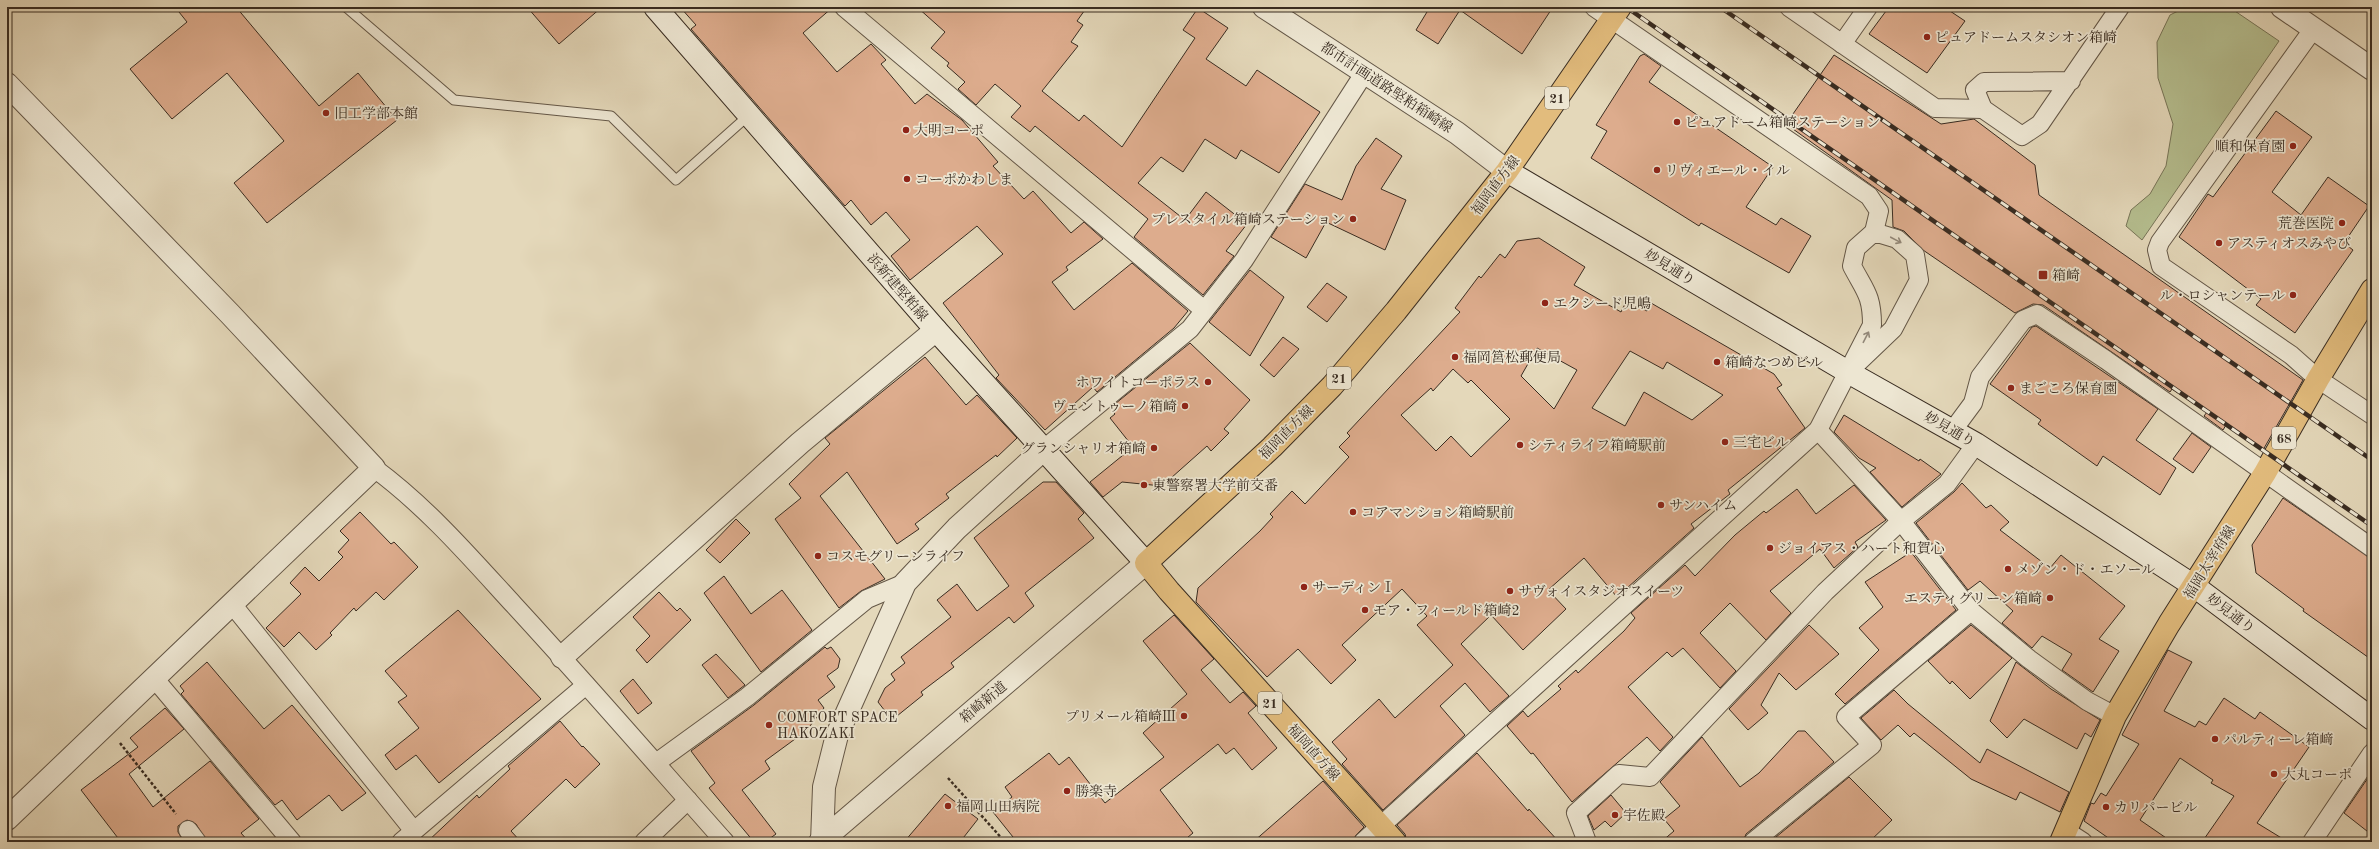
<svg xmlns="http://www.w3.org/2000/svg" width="2379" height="849" font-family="'Old Standard TT','Noto Serif JP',serif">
	<rect width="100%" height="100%" fill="#e4d8ba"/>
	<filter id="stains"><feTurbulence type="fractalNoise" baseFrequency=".005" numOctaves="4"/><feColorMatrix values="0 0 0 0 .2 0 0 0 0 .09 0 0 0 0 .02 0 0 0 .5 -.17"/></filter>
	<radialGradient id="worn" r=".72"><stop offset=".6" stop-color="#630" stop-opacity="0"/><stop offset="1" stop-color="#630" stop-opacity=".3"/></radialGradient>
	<polygon fill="#b5be8f" stroke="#777558" points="2186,7 2229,7 2279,41 2142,240 2126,226 2131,210 2150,194 2166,166 2173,124 2158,78 2157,42 2170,15"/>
	<g fill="#ddac8d" stroke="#392c21" fill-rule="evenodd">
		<polygon points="175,7 236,7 319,106 358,73 397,120 267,223 234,183 284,141 227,73 172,119 130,69 187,22"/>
		<polygon points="527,7 602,7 559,44"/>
		<polygon points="680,7 833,7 803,33 837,72 871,44 886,60 881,64 915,104 927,94 962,120 998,162 993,166 1024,199 1033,191 1071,233 1084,222 1103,239 1066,267 1068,270 1052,282 1074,310 1132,263 1188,311 1174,328 1097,392 1093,387 1045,430 996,378 999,375 943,303 1003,254 977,226 910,280 891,256 910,240 886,212 871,225 851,200 845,206 691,29 696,25"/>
		<polygon points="917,7 1087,7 1077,21 1083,25 1071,42 1078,46 1042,91 1079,121 1084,115 1122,147 1195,38 1183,30 1198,8 1228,28 1206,59 1246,86 1257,70 1320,112 1279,173 1241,150 1236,159 1205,139 1183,172 1161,157 1138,183 1185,220 1206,192 1247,224 1226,251 1234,256 1203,295 1134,237 1148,219 1035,126 1030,132 1011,117 1021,106 995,84 976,105 958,89 965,82 947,66 949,63 931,48 945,32"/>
		<polygon points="1430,7 1553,7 1522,54 1460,10 1438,44 1416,30"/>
		<polygon points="1889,7 1944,7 1965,21 1927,73 1869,34"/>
		<polygon points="1644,54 1661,66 1649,82 1773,167 1746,207 1776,225 1781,218 1811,236 1789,273 1701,223 1699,226 1591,158 1607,131 1596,125 1640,56"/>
		<polygon points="1834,55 1941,124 1974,119 2035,165 2039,195 2303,380 2263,450 2226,425 2223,430 2204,416 2207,412 2172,389 2170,392 2043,305 2033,304 2015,313 1923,250 1904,231 1893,227 1892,200 1786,124"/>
		<polygon points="2276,111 2312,137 2272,192 2301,215 2328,177 2369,206 2344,243 2353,250 2295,333 2256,305 2261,299 2179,237 2208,194 2213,197"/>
		<polygon points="1376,138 1402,156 1381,189 1406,200 1385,250 1326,222 1306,258 1271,237 1305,184 1342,200 1356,166"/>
		<path d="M1539,238L1585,267L1574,285L1621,312L1627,300L1647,311L1651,303L1774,374L1782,385L1777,388L1805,428L1728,490L1730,494L1691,524L1694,528L1617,597L1584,558L1548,590L1566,609L1523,650L1491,615L1461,644L1509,696L1490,712L1465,683L1440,706L1465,735L1383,810L1342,764L1347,759L1332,742L1379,699L1395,718L1453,665L1417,625L1427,616L1402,589L1342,645L1356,660L1331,684L1298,649L1267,677L1196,602L1198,588L1260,531L1273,517L1270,514L1292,491L1305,504L1349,457L1339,447L1350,436L1347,433L1460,312L1455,308L1479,276L1481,278L1500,254L1505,258L1517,241ZM1537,348L1577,370L1554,409L1521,376ZM1630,351L1663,369L1667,362L1723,395L1692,420L1644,392L1625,426L1592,408ZM1453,369L1468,383L1471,380L1510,419L1471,457L1451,436L1436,451L1401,415L1431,388L1433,391Z"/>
		<polygon points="1250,270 1284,297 1250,356 1209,322"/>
		<polygon points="1327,283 1347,297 1327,322 1307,307"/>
		<polygon points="2036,326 2158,409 2136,440 2176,468 2160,495 2103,456 2097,466 2038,424 2041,420 1990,384 2032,327"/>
		<polygon points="1283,337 1299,349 1274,377 1260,365"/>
		<polygon points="1190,343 1250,400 1224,429 1229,433 1211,451 1207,446 1162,486 1122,482 1103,497 1090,482 1133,447 1110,418 1115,414 1110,408"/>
		<polygon points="925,357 966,405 977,395 1017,438 997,457 996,455 946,494 949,498 915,524 919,529 897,544 847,472 820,496 885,579 861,591 839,608 775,519 801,498 789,484 830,444 825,438"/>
		<polygon points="1844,415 1919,461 1920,459 1941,474 1902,507 1870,472 1876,468 1859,458 1834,432"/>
		<polygon points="2192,433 2211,447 2193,473 2173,459"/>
		<polygon points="1043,482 1056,482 1084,513 1078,519 1094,538 1025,593 1034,606 1014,623 1009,617 951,663 954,667 921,692 923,695 892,720 878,702 885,688 895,680 891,674 905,663 901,657 951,617 937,600 957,584 977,611 1009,586 974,538"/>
		<polygon points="1962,483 1986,508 1991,505 2009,522 2000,530 2050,568 2061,555 2125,606 2099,639 2119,651 2093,692 2062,670 2072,654 2042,636 2032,648 2002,623 2013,611 1980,581 1968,590 1916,523 1954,492"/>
		<polygon points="1854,485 1886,520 1855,542 1858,547 1834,568 1820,549 1770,591 1791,613 1766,640 1730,603 1700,633 1736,671 1720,688 1683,648 1672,657 1667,652 1628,687 1673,737 1660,751 1647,737 1572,802 1533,753 1531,754 1507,726 1523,711 1528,717 1561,689 1558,686 1576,670 1578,673 1624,631 1635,618 1631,613 1685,565 1695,576 1735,535 1764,511 1766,513 1797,489 1816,514"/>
		<polygon points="2283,498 2372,559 2372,660 2303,611 2304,609 2256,573 2252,545"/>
		<polygon points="360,512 391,544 394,542 418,567 384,600 376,592 356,611 354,608 330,633 332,635 316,650 299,632 284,647 266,628 301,594 290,583 305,567 319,581 343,557 338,552 349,540 340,531"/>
		<polygon points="736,519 750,533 720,563 706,550"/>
		<polygon points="1911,552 1956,610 1845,704 1835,694 1879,650 1859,628 1883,607 1865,582"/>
		<polygon points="724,576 751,614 782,590 812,630 761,672 704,593"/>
		<polygon points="659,592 677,611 680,608 691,620 647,663 636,650 650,636 633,617"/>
		<polygon points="458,610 541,699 439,783 416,755 396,770 385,755 419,728 398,702 407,696 385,671"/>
		<polygon points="1174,615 1214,659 1201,670 1230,703 1243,692 1256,706 1248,713 1277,748 1252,770 1234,748 1226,754 1218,744 1160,790 1193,833 1182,842 1017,842 993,812 1012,797 1005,787 1049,753 1059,765 1069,757 1105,803 1164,757 1143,733 1187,694 1143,641"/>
		<polygon points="1809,625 1839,654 1796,690 1779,673 1761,705 1768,713 1748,730 1729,709"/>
		<polygon points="1971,625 2012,658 1970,699 1952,681 1950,684 1928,661"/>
		<polygon points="825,647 827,649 831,647 840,659 838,668 827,676 835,687 818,700 824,708 806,731 765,761 770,769 742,790 776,834 765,842 754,842 709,788 715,783 691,751 754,705"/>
		<polygon points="2168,650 2192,662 2164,711 2195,727 2199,721 2206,725 2224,698 2255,719 2260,712 2309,747 2257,823 2288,842 2202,842 2234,796 2211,783 2213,780 2180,758 2140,820 2172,842 2114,842 2084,821 2091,803 2094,804 2101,793 2106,796 2139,744 2122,735"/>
		<polygon points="716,654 745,685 728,698 702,665"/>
		<polygon points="207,662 264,729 292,705 366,793 342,811 329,795 297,820 282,800 275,805 181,694 184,691 180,686"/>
		<polygon points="2016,662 2051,689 2100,720 2091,737 2085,733 2077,749 2024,719 2007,738 1990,721"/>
		<polygon points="633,679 652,703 638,714 620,691"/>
		<polygon points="1894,690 1908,704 1980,763 1987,749 2069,792 2060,812 2020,792 2016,800 1971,779 1914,733 1910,737 1898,725 1881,740 1861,718"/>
		<polygon points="165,708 184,729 129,774 153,807 210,761 259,819 241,833 249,842 207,842 196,824 187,820 178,826 178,832 184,842 121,842 81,790 138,747 130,738"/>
		<polygon points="560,721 582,747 583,746 600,764 575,788 566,779 511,831 521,842 427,842 477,795 479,798 510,769 508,766"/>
		<polygon points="1798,731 1805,731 1834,762 1746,834 1743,842 1661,842 1674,831 1664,819 1680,806 1660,782 1702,737 1740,787 1759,773"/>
		<polygon points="1477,753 1528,811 1529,809 1559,842 1407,842 1405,834 1397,825"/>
		<polygon points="2372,772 2372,835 2344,813"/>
		<polygon points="1849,777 1892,820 1869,842 1770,842"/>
		<polygon points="1323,781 1364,827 1356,835 1353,842 1253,842"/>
		<polygon points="945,794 978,819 960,842 904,842"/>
		<polygon points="1611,795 1626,813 1611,827 1605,821 1594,830 1588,816"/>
	</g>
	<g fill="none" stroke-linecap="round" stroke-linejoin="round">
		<g stroke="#645747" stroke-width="11">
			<polyline id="service" points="346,7 454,100 611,116 676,180 749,115"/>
		</g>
		<g stroke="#645747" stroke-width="20">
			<g id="minor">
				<polyline points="844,7 1204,310"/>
				<polyline points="1594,7 1869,196 1879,211 1874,232"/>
				<polyline points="1789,7 1935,108 1983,109"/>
				<polyline points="2314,28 2160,242 2157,250 2161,266 2291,355 2318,379 2372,415"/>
				<polyline points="1842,44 1868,7"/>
				<polyline points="2071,81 1984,82 1975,90 1983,109 2022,136 2040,124 2120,7"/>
				<polyline points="1818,430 1901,521 1971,611 2029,659 2087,701 2115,716"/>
				<polyline points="1953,430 1973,403 1980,377 2023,320 2037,314 2106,360 2372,548"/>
				<polyline points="1044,449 1190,329 1244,260 1365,72"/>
				<path d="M374,468C427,507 470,557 514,605C586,683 655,763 725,842"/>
				<polyline points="232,604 414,831"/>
				<polyline points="154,678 292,842"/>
				<polyline points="656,763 747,697 867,599 905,583"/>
				<polyline points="188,830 197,842"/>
				<polyline points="2066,831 2083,842"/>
				<polyline points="401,842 586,685"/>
				<polyline points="644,842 688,800"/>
				<path d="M1363,842L1818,430L1872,325C1872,295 1865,291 1852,266L1856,248L1874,232L1897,239L1915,255L1919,280L1893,329L1848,372"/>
				<polyline points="1587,842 1576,813 1619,774 1650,777 1825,592 1901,521 1947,484 1976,444"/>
				<polyline points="1753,842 1872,745 1846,717 1971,611"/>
				<polyline points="2312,842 2372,753"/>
			</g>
		</g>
		<g stroke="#645747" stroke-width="24">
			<g id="tertiary">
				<polyline points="1264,7 1457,133 1507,171"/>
				<polyline points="2282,7 2372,69"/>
				<polyline points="7,84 230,314 374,468 7,819"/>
				<polyline points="562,657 800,443 936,330"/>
				<polyline points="820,842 1146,563"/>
				<polyline points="822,842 824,787 837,735 905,583 957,528 1044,449"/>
			</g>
		</g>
		<g stroke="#392c21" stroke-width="24">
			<g id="secondary">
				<polyline points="655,7 936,330 1146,563"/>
				<polyline points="1507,171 1848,372 1976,444 2194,586 2372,719"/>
			</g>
		</g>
		<g stroke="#392c21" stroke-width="24">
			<g id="primary">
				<polyline points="1395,842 1169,591 1146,563 1272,447 1332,386 1396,311 1507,171 1620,7"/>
				<polyline points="2061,842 2115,716 2169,624 2265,473 2318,379 2372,290"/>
			</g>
		</g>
		<g stroke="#392c21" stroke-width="2.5" stroke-dasharray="3 2" stroke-linecap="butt">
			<polyline points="120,743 176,814"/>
			<polyline points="948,778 1005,842"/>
		</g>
		<use href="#service" stroke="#ede6d2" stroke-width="9"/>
		<use href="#minor" stroke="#ede6d2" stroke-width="18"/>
		<use href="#tertiary" stroke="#ede6d2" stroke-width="22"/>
		<use href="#secondary" stroke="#ede6d2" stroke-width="22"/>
		<use href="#primary" stroke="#e2bc7d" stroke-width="22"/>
		<g stroke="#392c21" stroke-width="4.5">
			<g id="rail">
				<polyline points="1626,7 2372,526"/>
				<polyline points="1720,7 2372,460"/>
			</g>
		</g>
		<use href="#rail" stroke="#ede6d2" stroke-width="3" stroke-dasharray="9" stroke-linecap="butt"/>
	</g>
	<defs><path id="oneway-shaft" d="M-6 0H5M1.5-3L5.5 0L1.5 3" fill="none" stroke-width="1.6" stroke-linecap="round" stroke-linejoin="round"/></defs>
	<g stroke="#93897a">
		<use href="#oneway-shaft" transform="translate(1896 240) rotate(28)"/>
		<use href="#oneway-shaft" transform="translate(1866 337) rotate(-63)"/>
	</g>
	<g fill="#8f2418" stroke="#ede6d2" stroke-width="1.5">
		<circle cx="1927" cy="37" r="4"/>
		<circle cx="326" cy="113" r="4"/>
		<circle cx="1677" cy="122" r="4"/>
		<circle cx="906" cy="130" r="4"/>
		<circle cx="2293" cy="146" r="4"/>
		<circle cx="1657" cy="170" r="4"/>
		<circle cx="907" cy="179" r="4"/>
		<circle cx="1353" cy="219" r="4"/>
		<circle cx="2342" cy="223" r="4"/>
		<circle cx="2219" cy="243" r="4"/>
		<rect x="2038" y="270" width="10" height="10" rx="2"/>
		<circle cx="2293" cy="295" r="4"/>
		<circle cx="1545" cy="303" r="4"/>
		<circle cx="1455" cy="357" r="4"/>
		<circle cx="1717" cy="362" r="4"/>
		<circle cx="1208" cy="382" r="4"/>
		<circle cx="2011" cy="388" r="4"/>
		<circle cx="1185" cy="406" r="4"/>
		<circle cx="1725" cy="442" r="4"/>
		<circle cx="1520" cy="445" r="4"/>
		<circle cx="1154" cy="448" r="4"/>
		<circle cx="1144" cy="485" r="4"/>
		<circle cx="1661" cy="505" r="4"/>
		<circle cx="1353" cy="512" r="4"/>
		<circle cx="1770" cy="548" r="4"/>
		<circle cx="818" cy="556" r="4"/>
		<circle cx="2008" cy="569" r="4"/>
		<circle cx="1304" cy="587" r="4"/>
		<circle cx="1510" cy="591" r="4"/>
		<circle cx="2050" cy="598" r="4"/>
		<circle cx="1365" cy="610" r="4"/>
		<circle cx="1184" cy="716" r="4"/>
		<circle cx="769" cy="725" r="4"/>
		<circle cx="2215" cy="739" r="4"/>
		<circle cx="2274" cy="774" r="4"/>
		<circle cx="1067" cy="791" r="4"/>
		<circle cx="948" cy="806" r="4"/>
		<circle cx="2106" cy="807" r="4"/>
		<circle cx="1615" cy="815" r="4"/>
	</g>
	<g text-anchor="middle" stroke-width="3.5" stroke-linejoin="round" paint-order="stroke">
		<g fill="#ede6d2" stroke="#6f6456" stroke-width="1">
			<rect x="1545" y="87" width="24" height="22" rx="3"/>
			<rect x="1327" y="367" width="24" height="22" rx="3"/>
			<rect x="2272" y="427" width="24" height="22" rx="3"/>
			<rect x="1258" y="692" width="24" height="22" rx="3"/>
		</g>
		<g font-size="13" font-weight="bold" fill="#392c21">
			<text x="1557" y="103">21</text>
			<text x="1339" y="383">21</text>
			<text x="2284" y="443">68</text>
			<text x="1270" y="708">21</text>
		</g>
		<g font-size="14" fill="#392c21" stroke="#ede6d2" text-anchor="start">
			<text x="1935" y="42">ピュアドームスタシオン箱崎</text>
			<text x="334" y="118">旧工学部本館</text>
			<text x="1685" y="127">ピュアドーム箱崎ステーション</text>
			<text x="914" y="135">大明コーポ</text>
			<text x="2285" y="151" text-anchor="end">順和保育園</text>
			<text x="1665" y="175">リヴィエール・イル</text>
			<text x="915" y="184">コーポかわしま</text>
			<text x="1345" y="224" text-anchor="end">プレスタイル箱崎ステーション</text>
			<text x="2334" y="228" text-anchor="end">荒巻医院</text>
			<text x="2227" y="248">アスティオスみやび</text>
			<text x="2052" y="280">箱崎</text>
			<text x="2285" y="300" text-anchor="end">ル・ロシャンテール</text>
			<text x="1553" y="308">エクシード児嶋</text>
			<text x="1463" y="362">福岡筥松郵便局</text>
			<text x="1725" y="367">箱崎なつめビル</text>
			<text x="1200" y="387" text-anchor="end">ホワイトコーポラス</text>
			<text x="2019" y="393">まごころ保育園</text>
			<text x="1177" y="411" text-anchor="end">ヴェントゥーノ箱崎</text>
			<text x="1733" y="447">三宅ビル</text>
			<text x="1528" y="450">シティライフ箱崎駅前</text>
			<text x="1146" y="453" text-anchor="end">グランシャリオ箱崎</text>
			<text x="1152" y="490">東警察署大学前交番</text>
			<text x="1669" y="510">サンハイム</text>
			<text x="1361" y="517">コアマンション箱崎駅前</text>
			<text x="1778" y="553">ジョイアス・ハート和賀心</text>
			<text x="826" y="561">コスモグリーンライフ</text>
			<text x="2016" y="574">メゾン・ド・エソール</text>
			<text x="1312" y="592">サーディンⅠ</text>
			<text x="1518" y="596">サヴォイスタジオスイーツ</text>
			<text x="2042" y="603" text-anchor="end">エスティグリーン箱崎</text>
			<text x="1373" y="615">モア・フィールド箱崎2</text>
			<text x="1176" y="721" text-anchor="end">プリメール箱崎Ⅲ</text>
			<text x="777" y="722">COMFORT SPACE<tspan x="777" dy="16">HAKOZAKI</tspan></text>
			<text x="2223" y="744">パルティーレ箱﨑</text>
			<text x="2282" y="779">大丸コーポ</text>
			<text x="1075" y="796">勝楽寺</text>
			<text x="956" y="811">福岡山田病院</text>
			<text x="2114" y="812">カリパービル</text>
			<text x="1623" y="820">宇佐殿</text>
		</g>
		<g font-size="14" fill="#392c21" stroke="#ede6d2">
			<text transform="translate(1387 87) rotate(33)" y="5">都市計画道路堅粕箱崎線</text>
			<text transform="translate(1495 185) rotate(-53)" y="5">福岡直方線</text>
			<text transform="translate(1670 267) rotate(31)" y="5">妙見通り</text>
			<text transform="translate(898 287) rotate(49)" y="5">浜新建堅粕線</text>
			<text transform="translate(1950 429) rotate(30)" y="5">妙見通り</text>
			<text transform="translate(1286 432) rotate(-45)" y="5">福岡直方線</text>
			<text transform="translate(2209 562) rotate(-58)" y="5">福岡太宰府線</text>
			<text transform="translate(2231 613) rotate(37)" y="5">妙見通り</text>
			<text transform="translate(983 702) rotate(-40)" y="5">箱崎新道</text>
			<text transform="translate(1314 752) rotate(48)" y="5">福岡直方線</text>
		</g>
	</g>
	<rect width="2379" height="849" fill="none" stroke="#e4d8ba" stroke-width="24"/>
	<rect x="8" y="8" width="2363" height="833" fill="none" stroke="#392c21" stroke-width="2"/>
	<rect x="12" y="12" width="2355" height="825" fill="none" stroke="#392c21"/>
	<rect width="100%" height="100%" filter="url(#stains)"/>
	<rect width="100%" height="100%" fill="url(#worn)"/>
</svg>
